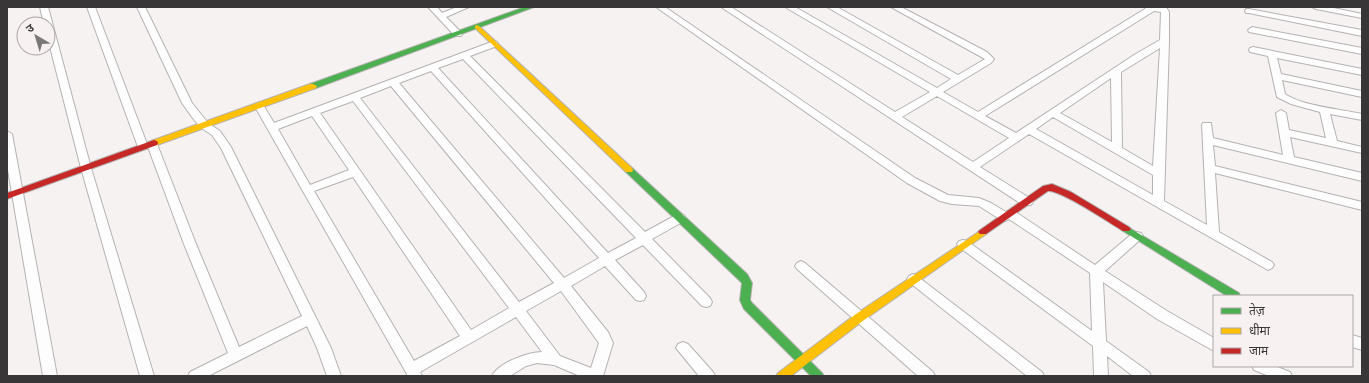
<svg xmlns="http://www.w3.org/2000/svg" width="1369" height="383" font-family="'Asap Condensed','Noto Sans Devanagari',sans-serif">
	<rect width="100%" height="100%" fill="#f6f2f2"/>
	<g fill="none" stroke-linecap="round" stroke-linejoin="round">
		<g stroke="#b5b2b2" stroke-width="2">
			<g id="street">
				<polygon points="40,7 48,7 91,168 154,376 140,376 81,168 48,39 48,24 44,24"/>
				<polygon points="87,7 95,7 147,144 152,141 157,144 196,244 239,347 302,316 221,148 212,135 200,127 192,117 182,103 137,7 145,7 192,103 208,123 220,131 231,147 331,348 341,376 327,376 317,348 307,326 208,376 188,376 190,372 228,353 184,244 148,147 143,150 138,147"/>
				<polygon points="428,7 437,7 442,13 457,7 469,7 446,17 461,32 462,34 461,36 455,36"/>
				<polygon points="656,7 665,7 915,178 948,195 979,198 991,203 1006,212 1010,210 1014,211 1095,265 1133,233 1137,232 1141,233 1143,236 1141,239 1105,271 1167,311 1214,338 1214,351 1157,319 1103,282 1106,341 1149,372 1151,376 1133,376 1107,356 1108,376 1094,376 1093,346 959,247 957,244 959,241 963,240 967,241 1092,331 1090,273 1009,219 1005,221 1001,220 979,206 952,204 940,201 907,183"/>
				<path d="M721,7H731L895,112L930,92L785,7H795L937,88L951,79L827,7H837L958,75L985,59L891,7H901L987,52L994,59L991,63L943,92L978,112L1148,7H1166L1169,12V41L1164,201L1207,225L1202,125L1203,123H1211L1213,138L1283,155L1276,113L1281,110L1286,113L1289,130L1326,138L1320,112L1291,104L1277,97L1268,56L1250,52L1249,50L1250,48L1253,47L1362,69V75L1277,58L1281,74L1362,91V97L1282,80L1285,94C1302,106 1340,109 1362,114V120L1330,114L1337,141L1362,147V153L1290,137L1294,157L1362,173V181L1213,145L1215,166L1362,202V210L1215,173L1219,232L1272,262L1274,265L1272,268L1268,270L1029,134L980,167L1031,199L1033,202L1031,205H1023ZM1154,11L1161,12L1160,40L1134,55L1016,133L985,116ZM1160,48L1153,166L1122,148L1121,72ZM1111,78L1112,142L1060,113ZM937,96L1009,138L973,162L902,117ZM1053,117L1153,175V195L1036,129Z"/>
				<polygon points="1312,7 1329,7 1362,14 1362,18 1316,9"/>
				<polygon points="1246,9 1249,9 1362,30 1362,36 1249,13 1246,13 1245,11"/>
				<polygon points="1252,27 1362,48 1362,54 1249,32 1248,30"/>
				<path d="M494,41L497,42L498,44L497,46L470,56L645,232L676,215L680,214L684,215L686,218L684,221L652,239L710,298L712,302L710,306L706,307L702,306L643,245L615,260L644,292L646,296L644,300L640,301L636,300L605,266L571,286L608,332L613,343L603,376H580L554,365L537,363L526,366L510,376H492C498,363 528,352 542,352L516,317L420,372L422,376H408L254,105L259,102L262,103L274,123ZM463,59L636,238L608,253L438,68ZM431,71L599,258L564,278L399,83ZM391,86L554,283L519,302L360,98ZM353,101L509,308L471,330L320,113ZM312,116L349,170L310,185L278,129ZM353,177L460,336L414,361L314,191ZM561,291L599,343L591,368L560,356L526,311Z"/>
				<polygon points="7,131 12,134 57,376 43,376 7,164"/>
				<polygon points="801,261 805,263 933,372 935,376 918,376 797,269 795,266 797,263"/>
				<polygon points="913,274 917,276 1042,372 1044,376 1027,376 909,282 907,279 909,276"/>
				<polygon points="1352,335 1362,338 1362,350 1352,347"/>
				<polygon points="683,342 688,344 713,372 715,376 699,376 676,348 678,344"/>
				<polygon points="1252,366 1275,366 1290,372 1292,376 1269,376 1254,370"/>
			</g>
		</g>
		<g stroke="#b5b2b2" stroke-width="2">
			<g id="fast">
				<polygon points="525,7 534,7 316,88 313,88 309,86 310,84"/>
				<polygon points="629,167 632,168 747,274 752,283 750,300 752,303 822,373 824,376 811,376 744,309 740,300 742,283 739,280 626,172 625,170"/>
				<polygon points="1126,226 1239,293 1240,296 1227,296 1123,231 1121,229 1123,227"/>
			</g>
		</g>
		<g stroke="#b5b2b2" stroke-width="2">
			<g id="slow">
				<polygon points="477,25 479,26 632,168 633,170 632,172 626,172 475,28 475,26"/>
				<polygon points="310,84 313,84 317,86 316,88 157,145 151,145 150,143 151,141"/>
				<polygon points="983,229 986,230 988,232 986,234 864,320 791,376 776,376 778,373 856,314"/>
			</g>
		</g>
		<g stroke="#b5b2b2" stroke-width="2">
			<g id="jam">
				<polygon points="154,140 157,141 158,143 157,145 7,199 7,193"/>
				<path d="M1052,184L1071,192L1129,227L1131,229L1129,231H1123C1110,223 1061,190 1048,191L986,234H980L978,232L980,230L1043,186Z"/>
			</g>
		</g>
		<use href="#street" fill="#fefdfd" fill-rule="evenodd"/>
		<use href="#fast" fill="#4caf50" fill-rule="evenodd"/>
		<use href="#slow" fill="#ffc107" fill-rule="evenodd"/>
		<use href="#jam" fill="#c62828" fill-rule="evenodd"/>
	</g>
	<rect width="1369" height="383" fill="none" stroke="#393637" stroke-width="16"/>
	<rect x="1213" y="295" width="140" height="72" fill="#f7f1f1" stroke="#aba6a7"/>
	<rect x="1221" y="308" width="20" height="6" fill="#4caf50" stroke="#aba6a7"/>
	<text x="1249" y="315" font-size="12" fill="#393637">तेज़</text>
	<rect x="1221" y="328" width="20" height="6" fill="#ffc107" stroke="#aba6a7"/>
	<text x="1249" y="335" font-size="12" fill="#393637">धीमा</text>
	<rect x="1221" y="348" width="20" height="6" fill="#c62828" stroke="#aba6a7"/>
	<text x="1249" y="355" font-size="12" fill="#393637">जाम</text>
	<g transform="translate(36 36) rotate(322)"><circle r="19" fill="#f7f1f1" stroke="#aba6a7"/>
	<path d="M0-3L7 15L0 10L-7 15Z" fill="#7b7878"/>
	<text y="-6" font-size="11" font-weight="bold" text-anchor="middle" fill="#393637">उ</text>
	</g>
</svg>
